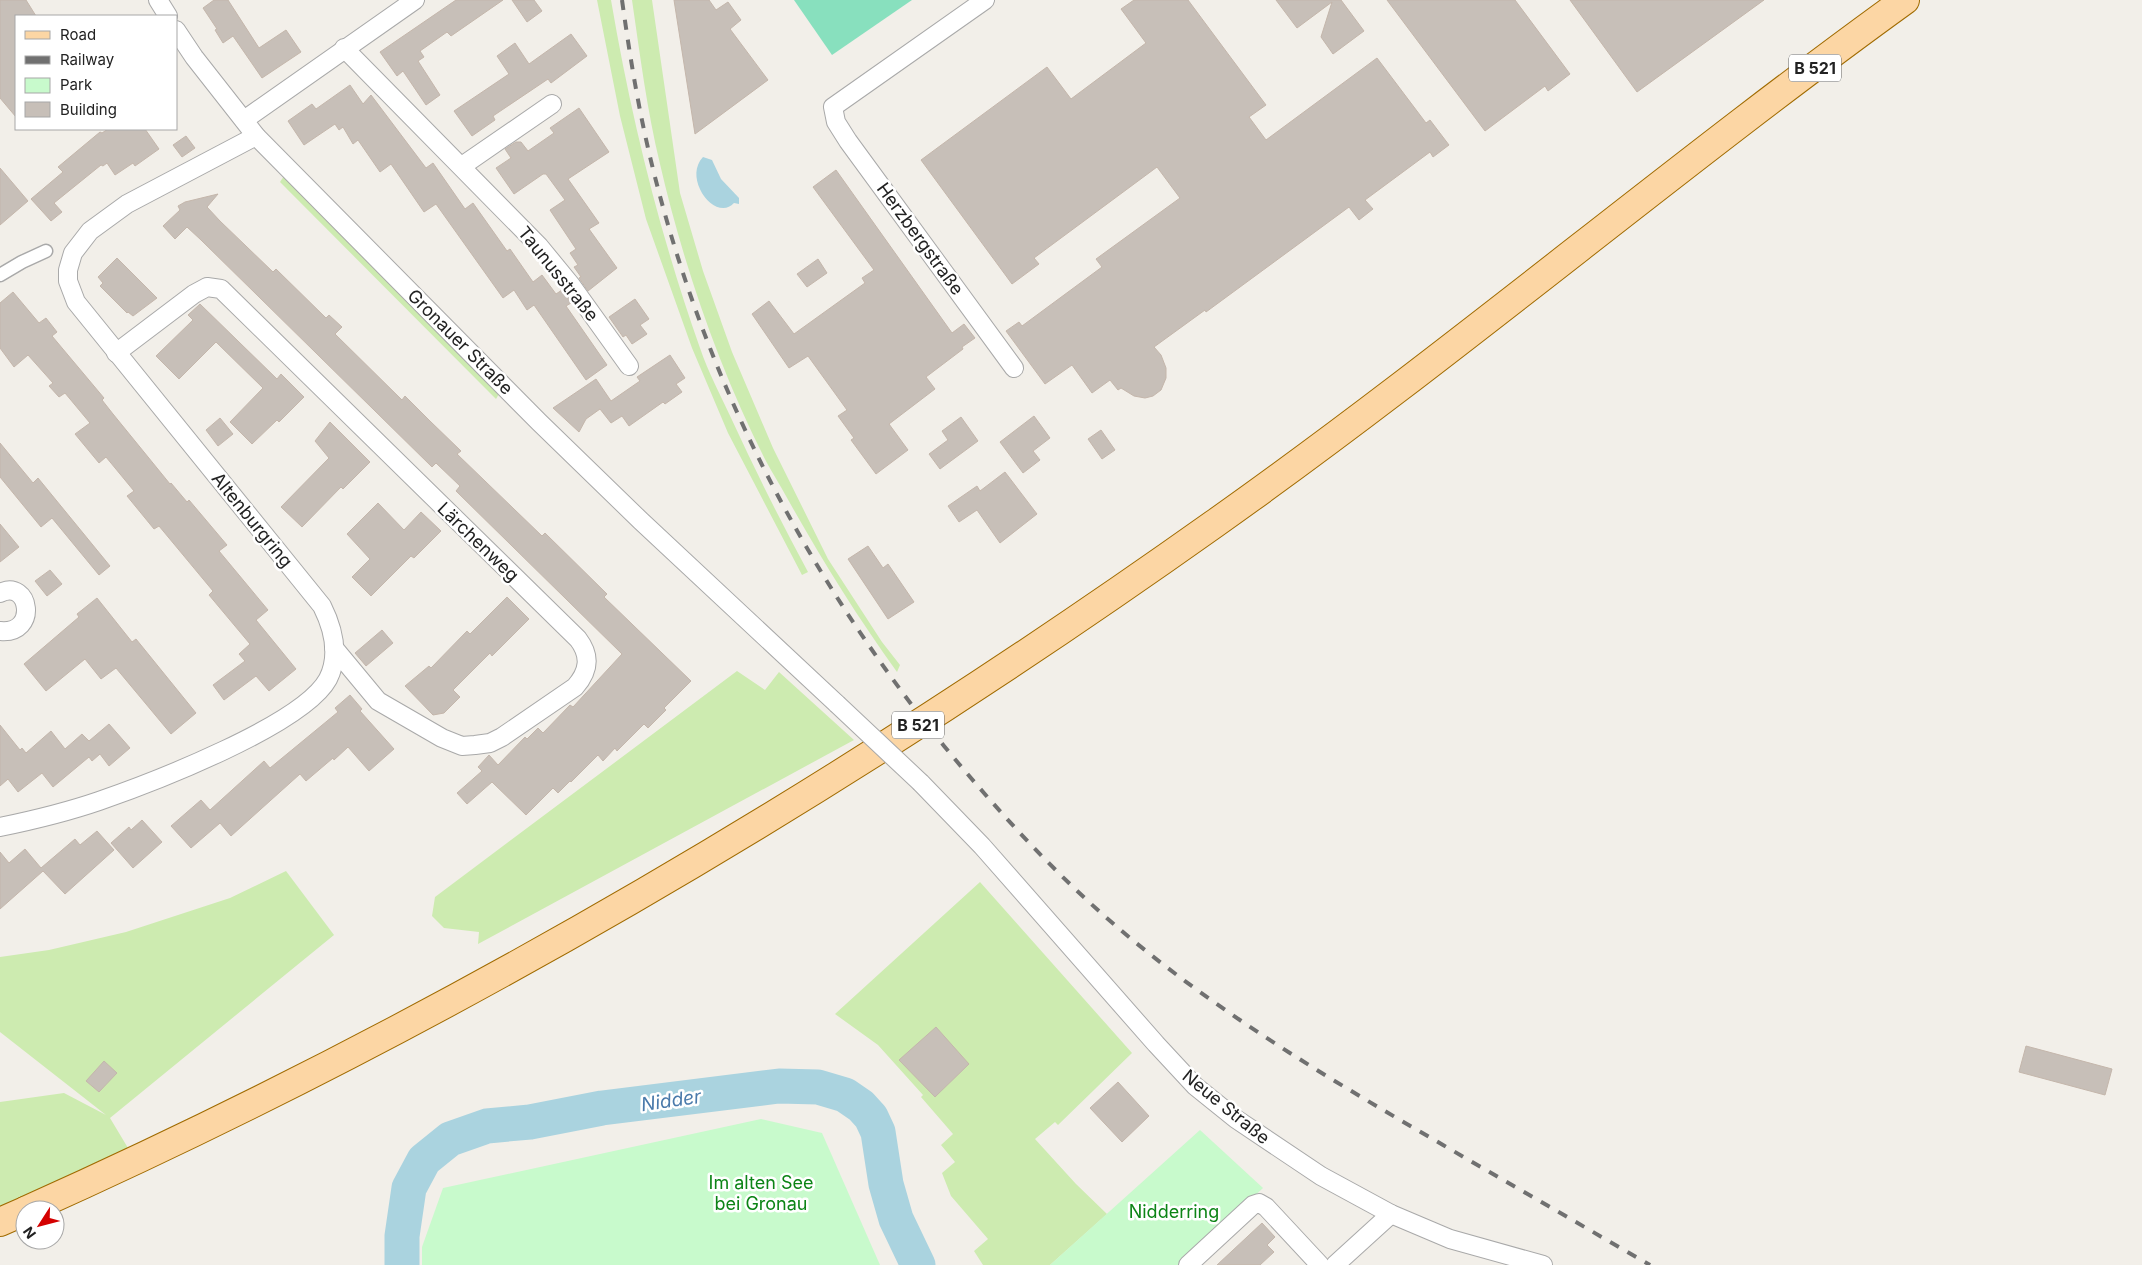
<svg xmlns="http://www.w3.org/2000/svg" width="2142" height="1265" font-family="Inter,sans-serif">
	<rect width="100%" height="100%" fill="#f2efe9"/>
	<g fill="#cdebb0">
		<path d="M597,0H611C631,118 660,235 700,348C708,372 721,396 732,420C756,472 781,522 808,572L802,575L728,433L692,348L646,219L620,116Z"/>
		<path d="M632,0H652L680,193L703,271L732,352L773,448L828,559L882,642L900,665L897,672C856,615 820,557 786,496C780,485 773,474 767,463C720,372 683,264 660,164C647,110 640,55 632,0Z"/>
		<polygon points="284,176 475,368 499,394 496,399 280,182"/>
		<polygon points="737,671 765,690 779,672 854,740 478,944 479,932 444,928 432,916 435,897"/>
		<polygon points="286,871 334,935 110,1118 128,1148 0,1208 0,1102 64,1093 106,1115 0,1032 0,957 49,950 126,932 230,898"/>
		<polygon points="980,882 1132,1053 1058,1125 1055,1122 1035,1139 1076,1184 1107,1214 1050,1265 983,1265 974,1251 988,1239 951,1196 942,1173 955,1162 941,1145 953,1134 921,1097 923,1095 878,1045 835,1014"/>
	</g>
	<g fill="#c8facc">
		<polygon points="761,1119 822,1133 880,1265 422,1265 422,1247 443,1188"/>
		<polygon points="1200,1130 1263,1188 1180,1265 1050,1265"/>
	</g>
	<polygon fill="#88e0be" points="794,0 912,0 832,55"/>
	<path fill="#aad3df" d="M703,157L712,160L721,179L739,198V204L734,203C716,223 682,179 703,157Z"/>
	<g fill="none" stroke-linecap="round" stroke-linejoin="round">
		<polyline stroke="#aad3df" stroke-width="35" points="402,1265 402,1236 409,1188 424,1160 450,1139 487,1126 530,1122 602,1108 779,1086 818,1087 845,1095 861,1106 871,1117 878,1132 886,1184 896,1219 918,1265"/>
	</g>
	<g fill="#c7bfb8" stroke="#c4b6ab">
		<polygon points="0,0 26,0 36,16 16,16 16,117 0,98"/>
		<polygon points="214,0 228,0 259,48 286,30 301,52 262,78 233,36 223,43 215,30 217,29 203,8"/>
		<polygon points="456,0 503,0 451,36 447,32 420,51 424,57 418,61 440,95 426,105 403,71 397,76 380,52"/>
		<polygon points="512,0 534,0 542,11 527,22"/>
		<polygon points="674,0 709,0 716,10 728,2 741,20 730,29 768,80 695,134"/>
		<polygon points="1134,0 1188,0 1266,105 1249,117 1266,140 1377,58 1426,123 1430,120 1449,145 1433,157 1430,152 1365,200 1373,209 1359,220 1349,207 1206,312 1205,310 1154,347 1161,355 1166,368 1166,378 1161,390 1153,396 1145,398 1134,396 1121,388 1118,390 1110,380 1092,393 1072,365 1045,384 1006,331 1019,322 1022,326 1102,267 1096,259 1180,198 1157,167 1034,258 1039,264 1012,284 921,160 1047,67 1071,99 1146,43 1121,9"/>
		<polygon points="1276,0 1341,0 1364,31 1333,54 1321,37 1332,2 1297,28"/>
		<polygon points="1387,0 1515,0 1570,74 1548,91 1545,86 1485,131"/>
		<polygon points="1570,0 1764,0 1637,92"/>
		<polygon points="571,34 587,56 551,83 548,79 493,116 495,120 472,136 454,111 509,74 497,56 515,43 529,64"/>
		<polygon points="350,85 363,104 371,95 426,168 433,163 465,209 473,203 507,251 510,249 533,282 542,275 556,294 562,290 571,303 566,306 607,365 586,380 534,305 527,310 514,290 503,298 436,204 424,212 391,164 380,172 358,140 353,144 343,127 339,130 335,124 304,145 288,121 312,104 316,109"/>
		<polygon points="579,108 609,152 568,179 599,223 589,229 617,268 588,291 579,278 581,277 574,267 578,265 570,253 576,249 550,210 565,200 546,174 543,174 514,194 496,168 511,158 505,149 516,142 521,142 528,151 554,133 550,128"/>
		<polygon points="108,129 145,129 159,149 135,166 133,163 115,175 107,163 103,166 101,165 54,203 62,212 51,221 31,199 63,172 58,167 100,132 102,133"/>
		<polygon points="186,136 195,148 182,157 173,145"/>
		<polygon points="0,168 28,201 0,225"/>
		<polygon points="836,170 952,333 964,324 975,338 962,347 963,349 926,377 935,389 889,424 908,450 876,474 851,440 854,438 838,416 847,410 808,356 789,368 752,314 769,301 794,334 865,283 862,278 874,270 813,187"/>
		<polygon points="218,194 207,207 220,221 273,272 276,269 326,318 329,315 342,327 335,334 402,400 405,396 430,421 461,451 457,454 542,536 545,533 607,594 604,597 691,681 664,708 666,710 648,728 644,724 617,751 615,748 603,761 598,755 571,782 570,781 558,793 553,788 526,815 492,782 467,804 457,793 482,771 478,767 489,755 498,765 525,737 527,739 538,728 543,733 570,705 573,707 622,654 456,491 460,486 436,463 432,467 201,240 187,227 175,239 163,226 180,210 178,206 185,202"/>
		<polygon points="117,258 157,298 133,316 128,312 127,313 100,286 103,283 98,277"/>
		<polygon points="818,259 827,273 807,287 797,274"/>
		<polygon points="13,292 39,323 46,318 57,332 52,336 104,398 102,400 113,414 170,484 171,483 187,502 189,500 227,545 219,551 268,610 256,620 296,669 269,691 256,676 224,700 213,685 245,661 239,654 250,644 209,595 213,591 159,526 154,529 127,496 134,491 106,457 99,463 75,434 90,423 65,393 59,397 49,386 53,383 28,355 14,367 0,348 0,303"/>
		<polygon points="635,299 649,319 640,325 647,334 632,344 626,335 623,337 609,317"/>
		<polygon points="200,304 277,379 281,374 304,397 279,422 277,420 252,444 230,422 263,388 216,342 179,379 156,356 193,320 188,315"/>
		<polygon points="670,355 685,378 676,384 682,392 665,404 663,402 629,426 622,416 611,423 600,409 586,419 579,432 553,408 596,379 611,401 640,381 637,377"/>
		<polygon points="1034,416 1050,438 1033,451 1040,460 1023,473 1000,442"/>
		<polygon points="961,417 978,441 940,469 929,454 948,440 942,431"/>
		<polygon points="220,418 233,434 218,446 206,430"/>
		<polygon points="330,422 370,462 343,489 341,487 302,527 281,507 329,458 315,441"/>
		<polygon points="1101,430 1115,450 1102,459 1088,439"/>
		<polygon points="0,443 33,483 38,478 110,566 99,575 52,518 41,527 0,477"/>
		<polygon points="1005,472 1037,514 1000,543 977,510 959,522 948,506 977,486 980,491"/>
		<polygon points="378,503 404,530 421,512 441,531 414,558 411,556 371,596 352,577 370,559 347,534"/>
		<polygon points="0,524 19,547 0,562"/>
		<polygon points="868,546 883,568 888,564 914,602 888,619 848,559"/>
		<polygon points="50,570 62,584 47,596 35,581"/>
		<polygon points="507,597 529,619 492,656 490,653 453,690 460,697 444,713 433,715 405,686 429,666 431,668 467,631 470,634"/>
		<polygon points="97,598 132,642 136,639 196,713 171,734 116,668 101,679 85,659 46,691 24,664 79,617 77,614"/>
		<polygon points="382,630 393,643 366,666 355,653"/>
		<polygon points="350,695 362,709 360,711 394,749 369,771 348,747 334,760 333,758 306,781 300,774 231,836 220,823 191,848 171,826 201,800 210,810 264,761 270,768 338,712 335,708"/>
		<polygon points="109,724 130,748 109,766 100,754 92,761 89,757 53,787 42,773 18,792 8,779 0,786 0,725 20,750 22,748 26,753 51,731 65,749 82,734 89,741"/>
		<polygon points="142,820 162,842 133,868 111,843 129,827 131,830"/>
		<polygon points="97,831 114,850 65,894 43,871 0,909 0,852 9,863 25,849 41,868 75,839 80,845"/>
		<polygon points="936,1027 969,1064 935,1097 899,1060"/>
		<polygon points="2026,1046 2112,1069 2105,1095 2019,1072"/>
		<polygon points="104,1061 117,1073 99,1092 86,1081"/>
		<polygon points="1118,1082 1149,1116 1122,1142 1090,1108"/>
		<polygon points="1262,1223 1275,1237 1267,1245 1274,1252 1260,1265 1217,1265"/>
	</g>
	<g fill="none" stroke-linecap="round" stroke-linejoin="round">
		<g stroke="#a9a9a9" stroke-width="15">
			<polyline id="pedestrian" points="0,275 22,262 46,251"/>
		</g>
		<g stroke="#a9a9a9" stroke-width="20">
			<g id="minor">
				<polyline points="158,0 168,16"/>
				<polyline points="985,0 833,107 836,122 848,141 1014,368"/>
				<polyline points="176,30 194,57 256,136 539,422 641,521 837,704"/>
				<polyline points="344,48 539,246 571,285 629,366"/>
				<polyline points="244,120 415,0"/>
				<polyline points="462,166 552,104"/>
				<path d="M116,353L194,294L207,287L221,289L578,639C591,656 589,671 575,687L502,737L490,743L475,745L462,746L442,738L378,701L334,648"/>
				<path d="M0,593C30,578 39,635 0,631"/>
				<polyline points="921,783 982,846 1156,1044 1195,1086 1236,1119 1321,1176 1391,1214 1450,1239 1543,1265"/>
				<path d="M0,827C34,820 67,812 99,801C151,783 303,725 328,679C340,655 333,628 322,606L76,302L68,281V270L73,253L90,231L127,204L256,136"/>
				<polyline points="1188,1265 1253,1205 1259,1203 1266,1207 1320,1265"/>
				<polyline points="1335,1265 1391,1214"/>
			</g>
		</g>
		<g stroke="#a06b00" stroke-width="30">
			<g id="primary">
				<path d="M27,1210C445,1023 841,789 1214,524C1450,357 1671,169 1905,0"/>
				<polyline points="0,1222 25,1211"/>
			</g>
		</g>
		<use href="#pedestrian" stroke="#fff" stroke-width="12"/>
		<use href="#minor" stroke="#fff" stroke-width="18"/>
		<use href="#primary" stroke="#fcd6a4" stroke-width="28"/>
		<path stroke="#707070" stroke-width="4" stroke-dasharray="10 10" stroke-linecap="butt" d="M622,0C630,57 639,113 653,169C706,383 805,574 944,746C1002,816 1064,884 1135,942C1230,1020 1336,1083 1443,1145C1512,1185 1581,1225 1650,1265"/>
		<g stroke="#a9a9a9" stroke-width="20" stroke-linecap="butt">
			<polyline id="minor-bridge" points="837,704 921,783"/>
		</g>
		<use href="#minor-bridge" stroke="#fff" stroke-width="18"/>
	</g>
	<g text-anchor="middle" stroke-width="5" stroke-linejoin="round" paint-order="stroke">
		<g fill="#fff" stroke="#646464" stroke-width="1">
			<rect x="1789" y="54.5" width="52" height="27" rx="4"/>
			<rect x="892" y="711.5" width="52" height="27" rx="4"/>
		</g>
		<g font-size="16" font-weight="bold" fill="#222">
			<text x="1815" y="74">B 521</text>
			<text x="918" y="731">B 521</text>
		</g>
		<g font-size="18" fill="#222" stroke="#fff">
			<text transform="translate(920 239) rotate(54)" y="6">Herzbergstraße</text>
			<text transform="translate(558 274) rotate(51)" y="6">Taunusstraße</text>
			<text transform="translate(460 342) rotate(45)" y="6">Gronauer Straße</text>
			<text transform="translate(252 520) rotate(51)" y="6">Altenburgring</text>
			<text transform="translate(478 542) rotate(44)" y="6">Lärchenweg</text>
			<text transform="translate(1226 1107) rotate(39)" y="6">Neue Straße</text>
		</g>
		<g font-size="18" fill="#0c8416" stroke="#fff">
			<text x="761" y="1189">Im alten See<tspan x="761" dy="21">bei Gronau</tspan></text>
			<text x="1174" y="1218">Nidderring</text>
		</g>
		<g font-size="19" font-style="italic" fill="#4a7aab" stroke="#fff">
			<text transform="translate(671 1100) rotate(-8)" y="7">Nidder</text>
		</g>
	</g>
	<rect x="15" y="15" width="162" height="115" fill="#ffffff" stroke="#a7a7a7"/>
	<rect x="25" y="31" width="25" height="8" fill="#fcd6a4" stroke="#a7a7a7"/>
	<text x="60" y="40" font-size="15" fill="#222222">Road</text>
	<rect x="25" y="56" width="25" height="8" fill="#707070" stroke="#a7a7a7"/>
	<text x="60" y="65" font-size="15" fill="#222222">Railway</text>
	<rect x="25" y="78" width="25" height="15" fill="#c8facc" stroke="#a7a7a7"/>
	<text x="60" y="90" font-size="15" fill="#222222">Park</text>
	<rect x="25" y="102" width="25" height="15" fill="#c7bfb8" stroke="#a7a7a7"/>
	<text x="60" y="115" font-size="15" fill="#222222">Building</text>
	<g transform="translate(40 1225) rotate(234)"><circle r="24" fill="#ffffff" stroke="#a7a7a7"/>
	<path d="M0-4L9 19L0 12L-9 19Z" fill="#d40000"/>
	<text y="-8" font-size="14" font-weight="bold" text-anchor="middle" fill="#222222">N</text>
	</g>
</svg>
